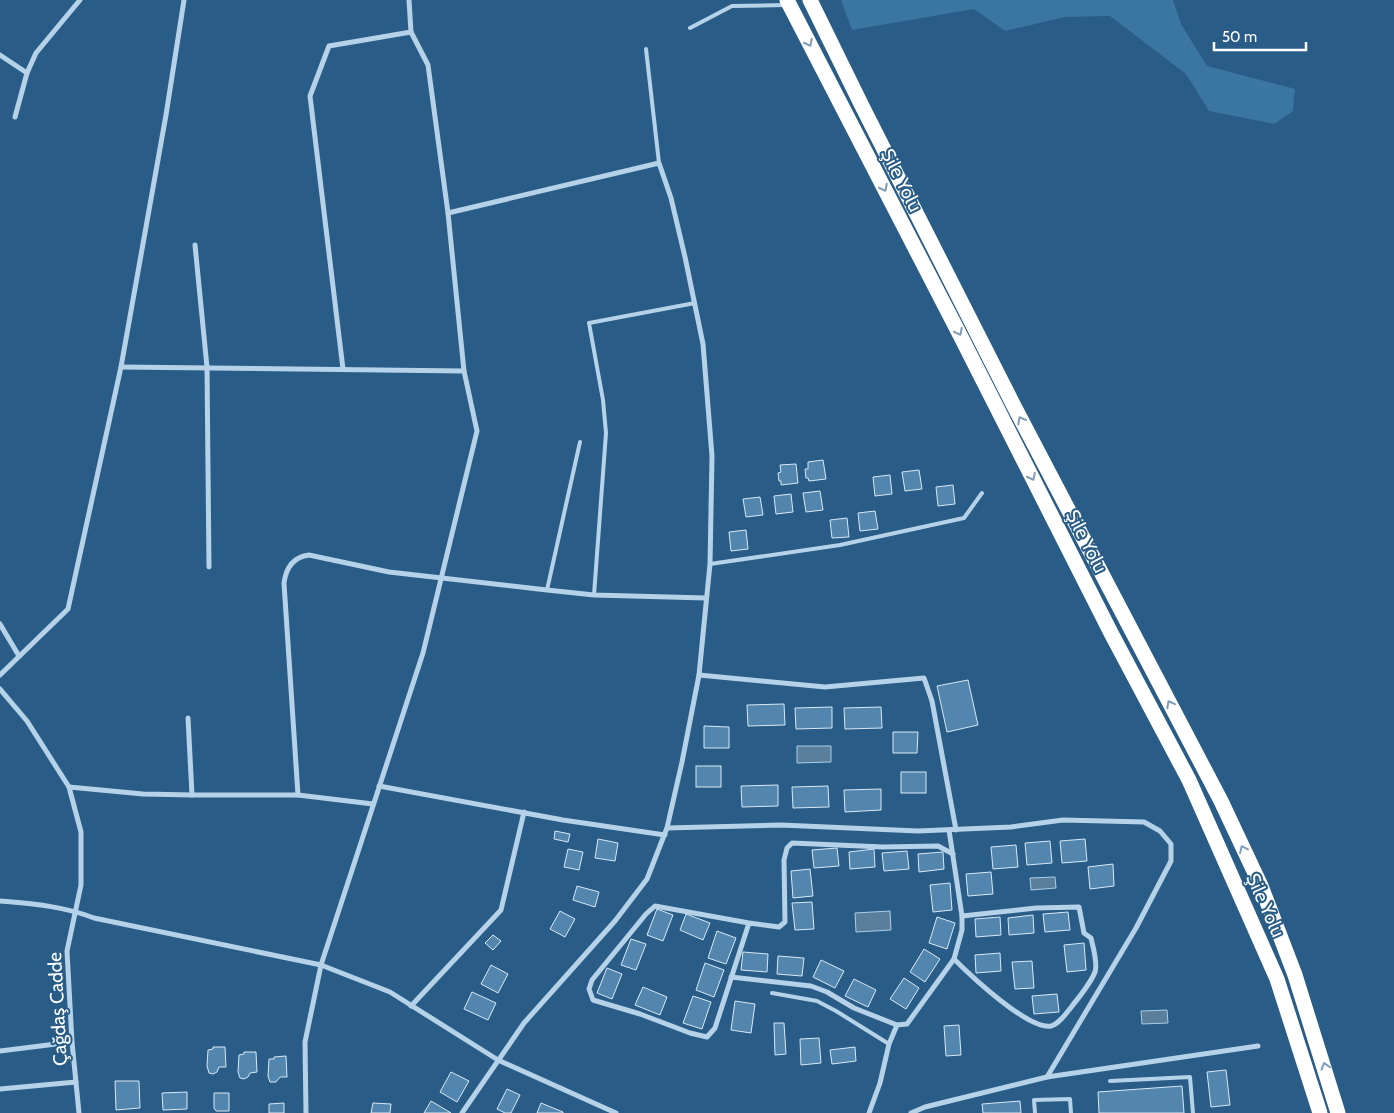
<svg xmlns="http://www.w3.org/2000/svg" width="1394" height="1113" font-family="Cabin,sans-serif">
	<rect width="100%" height="100%" fill="#295c87"/>
	<polygon fill="#3b75a2" points="841,0 1173,0 1181,24 1207,66 1295,89 1293,111 1274,124 1209,111 1186,74 1110,16 1065,17 1005,31 974,9 852,30"/>
	<g fill="#5b7e9b" stroke="#aacee8">
		<polygon points="797,746 831,746 831,762 797,763"/>
		<polygon points="1055,877 1056,888 1031,890 1030,878"/>
		<polygon points="890,911 891,930 856,932 855,913"/>
		<polygon points="1167,1010 1168,1023 1142,1024 1141,1011"/>
	</g>
	<g fill="#5286ae" stroke="#d8e9f6">
		<polygon points="823,460 826,479 809,481 808,478 806,478 805,469 808,469 808,462"/>
		<polygon points="796,464 798,483 781,485 781,481 779,481 778,473 781,472 780,465"/>
		<polygon points="919,470 922,489 905,491 902,472"/>
		<polygon points="890,475 892,494 875,496 873,477"/>
		<polygon points="953,485 955,504 938,506 936,487"/>
		<polygon points="820,491 823,510 806,512 803,493"/>
		<polygon points="791,494 793,512 776,514 774,496"/>
		<polygon points="760,497 763,515 746,517 743,499"/>
		<polygon points="875,511 878,529 860,531 858,513"/>
		<polygon points="847,518 849,537 832,538 830,520"/>
		<polygon points="746,530 748,549 731,551 729,532"/>
		<polygon points="968,680 978,725 947,732 937,686"/>
		<polygon points="784,704 785,725 748,726 747,705"/>
		<polygon points="832,707 832,728 796,729 795,708"/>
		<polygon points="881,707 882,728 845,729 844,708"/>
		<polygon points="704,726 729,727 729,748 704,748"/>
		<polygon points="893,732 918,732 917,753 893,753"/>
		<rect x="696" y="766" width="25" height="21"/>
		<rect x="901" y="772" width="25" height="21"/>
		<polygon points="778,785 778,806 742,807 741,786"/>
		<polygon points="828,786 829,807 793,808 792,787"/>
		<polygon points="881,789 881,810 845,812 844,790"/>
		<polygon points="555,831 570,834 568,842 554,839"/>
		<polygon points="598,839 618,843 615,861 595,858"/>
		<polygon points="1085,839 1087,861 1062,863 1060,841"/>
		<polygon points="1050,841 1052,863 1027,865 1025,843"/>
		<polygon points="1016,845 1018,867 993,869 991,847"/>
		<polygon points="837,848 839,866 814,868 812,850"/>
		<polygon points="568,849 583,852 579,870 564,867"/>
		<polygon points="874,849 875,867 850,869 849,852"/>
		<polygon points="907,851 909,869 884,871 882,853"/>
		<polygon points="943,852 944,869 919,872 918,854"/>
		<polygon points="1113,864 1114,886 1090,889 1088,867"/>
		<polygon points="810,869 813,896 793,898 791,871"/>
		<polygon points="991,872 993,894 968,896 966,874"/>
		<polygon points="950,883 952,910 933,912 930,885"/>
		<polygon points="577,886 599,892 595,907 573,900"/>
		<polygon points="812,902 814,929 795,930 792,903"/>
		<polygon points="657,909 673,915 663,941 647,935"/>
		<polygon points="560,911 575,919 565,937 550,929"/>
		<polygon points="1068,912 1070,930 1045,932 1043,914"/>
		<polygon points="686,914 710,923 703,940 680,930"/>
		<polygon points="1033,915 1034,933 1009,935 1008,918"/>
		<polygon points="937,917 955,923 947,949 929,943"/>
		<polygon points="1000,917 1001,935 976,937 975,919"/>
		<polygon points="717,931 736,938 726,964 708,958"/>
		<polygon points="493,935 501,941 493,950 485,943"/>
		<polygon points="631,939 646,944 636,970 621,965"/>
		<polygon points="1084,943 1086,970 1067,972 1064,945"/>
		<polygon points="924,949 940,959 925,982 910,972"/>
		<polygon points="743,952 768,954 767,972 741,970"/>
		<polygon points="1000,953 1001,971 976,973 975,955"/>
		<polygon points="778,956 804,958 802,976 777,974"/>
		<polygon points="821,960 844,971 835,988 813,977"/>
		<polygon points="1032,961 1034,988 1015,989 1012,962"/>
		<polygon points="705,963 724,970 714,997 696,990"/>
		<polygon points="491,965 508,974 498,993 481,984"/>
		<polygon points="607,968 622,974 612,999 597,993"/>
		<polygon points="904,978 919,988 906,1009 890,999"/>
		<polygon points="854,979 876,990 868,1007 845,996"/>
		<polygon points="643,987 667,997 660,1015 635,1005"/>
		<polygon points="472,992 496,1003 488,1020 464,1009"/>
		<polygon points="1057,994 1059,1012 1034,1014 1032,996"/>
		<polygon points="693,996 711,1002 702,1029 683,1023"/>
		<polygon points="735,1001 755,1004 751,1033 731,1030"/>
		<polygon points="774,1023 784,1023 786,1054 775,1055"/>
		<polygon points="959,1025 961,1055 946,1056 944,1026"/>
		<polygon points="819,1038 821,1063 801,1065 800,1039"/>
		<polygon points="213,1047 225,1047 226,1067 219,1067 217,1072 213,1074 209,1073 207,1066 208,1050 213,1049"/>
		<polygon points="855,1047 856,1061 832,1064 830,1050"/>
		<polygon points="244,1052 256,1052 257,1072 250,1073 248,1077 244,1079 240,1078 238,1072 239,1055 244,1054"/>
		<polygon points="286,1056 287,1077 280,1077 276,1082 270,1082 268,1076 269,1059 274,1059 274,1057"/>
		<polygon points="1226,1070 1230,1105 1211,1107 1207,1072"/>
		<polygon points="451,1072 469,1081 457,1102 440,1092"/>
		<polygon points="115,1081 139,1081 140,1108 116,1110"/>
		<polygon points="1182,1086 1184,1113 1099,1113 1098,1092"/>
		<polygon points="507,1089 520,1095 511,1113 505,1113 497,1109"/>
		<polygon points="187,1092 187,1109 163,1110 162,1093"/>
		<polygon points="214,1093 229,1093 229,1111 216,1111 214,1108"/>
		<polygon points="431,1101 451,1113 424,1113"/>
		<polygon points="1020,1101 1021,1113 983,1113 982,1104"/>
		<polygon points="284,1103 284,1113 269,1113 269,1104"/>
		<polygon points="373,1103 391,1104 390,1113 371,1113"/>
		<polygon points="541,1103 563,1112 563,1113 537,1113"/>
	</g>
	<g fill="none" stroke-linecap="round" stroke-linejoin="round">
		<g stroke="#b5d2e8" stroke-width="4">
			<polyline points="690,28 732,6 785,5"/>
			<polyline points="646,49 659,163"/>
			<polyline points="710,564 840,545 964,518 982,493"/>
			<polyline points="547,590 580,442"/>
			<polyline points="594,595 606,433 603,400 589,323 695,303"/>
			<polyline points="772,993 817,1001 836,1011 889,1044"/>
			<polyline points="1110,1081 1190,1077 1193,1113"/>
			<polyline points="1035,1113 1034,1100 1070,1099 1071,1113"/>
		</g>
		<g stroke="#b5d2e8" stroke-width="5">
			<polyline points="409,0 411,32"/>
			<polyline points="0,55 27,73"/>
			<polyline points="15,117 27,73 36,53 80,0"/>
			<polyline points="448,213 659,163 671,198 685,257 703,344 712,456 710,564 699,675 682,762 667,828 647,879 615,921 524,1023 462,1113"/>
			<polyline points="195,245 207,367 209,567"/>
			<polyline points="121,367 464,371"/>
			<polyline points="0,624 19,656"/>
			<polyline points="0,675 68,609 121,367 166,115 184,0"/>
			<polyline points="699,675 825,687 924,678 932,701 956,830"/>
			<polyline points="0,689 27,721 69,787 81,832 81,885 67,951 72,1042 79,1113"/>
			<polyline points="188,718 192,795"/>
			<polyline points="379,786 563,820 665,835"/>
			<polyline points="69,787 143,794 192,795 298,795 373,804"/>
			<path d="M298,795L284,583C286,568 293,557 309,555L389,572L547,590L594,595L706,598"/>
			<polyline points="667,828 781,825 918,831 1011,827 1063,820 1104,821 1144,822 1160,831 1171,844 1171,861 1136,928 1047,1077 925,1107 911,1113"/>
			<path d="M0,901C33,904 63,906 94,918L321,965L390,992L498,1060L616,1113"/>
			<polyline points="749,923 655,906 646,914 592,980 589,989 593,1000 640,1014 690,1033 707,1037 715,1028 749,923 779,927 785,922 784,860 787,848 792,843 883,847 938,846 953,854"/>
			<path d="M954,959C970,975 1028,1030 1051,1026C1060,1024 1070,1008 1076,1001C1081,995 1092,980 1095,972C1098,963 1093,947 1091,938L1084,933L1079,907L1036,908L962,916"/>
			<polyline points="731,977 811,986 827,992 854,1008 897,1025"/>
			<polyline points="411,1006 501,910 524,812"/>
			<polyline points="0,1051 72,1042"/>
			<polyline points="1047,1077 1258,1046"/>
			<polyline points="0,1089 76,1082"/>
			<polyline points="306,1113 305,1042 321,965 423,653 477,431 464,371 448,213 428,65 411,32 329,46 310,96 343,369"/>
			<polyline points="869,1113 880,1083 889,1044 897,1025 907,1024 954,959 962,930 962,916 949,830"/>
		</g>
		<g stroke="#fff" stroke-width="15">
			<polyline points="787,0 961,337 1111,633 1189,780 1277,979 1320,1113"/>
			<polyline points="810,0 862,106 1015,408 1221,801 1261,886 1295,975 1338,1113"/>
		</g>
	</g>
	<defs><path id="oneway-chevron" d="M-2-3.5L2.5 0L-2 3.5" fill="none" stroke-width="1.6" stroke-linecap="round" stroke-linejoin="round" transform="scale(1.25)"/></defs>
	<g stroke="#7f9db7">
		<use href="#oneway-chevron" transform="translate(809 43) rotate(63)"/>
		<use href="#oneway-chevron" transform="translate(884 188) rotate(63)"/>
		<use href="#oneway-chevron" transform="translate(959 332) rotate(63)"/>
		<use href="#oneway-chevron" transform="translate(1021 420) rotate(-118)"/>
		<use href="#oneway-chevron" transform="translate(1032 477) rotate(63)"/>
		<use href="#oneway-chevron" transform="translate(1170 704) rotate(-118)"/>
		<use href="#oneway-chevron" transform="translate(1243 849) rotate(-115)"/>
		<use href="#oneway-chevron" transform="translate(1325 1066) rotate(-107)"/>
	</g>
	<g text-anchor="middle" stroke-width="4" stroke-linejoin="round" paint-order="stroke">
		<g font-size="19" fill="#fff" stroke="#295c87">
			<text transform="translate(902 180) rotate(63)" y="7">Şile Yolu</text>
			<text transform="translate(1087 541) rotate(63)" y="7">Şile Yolu</text>
			<text transform="translate(1266 905) rotate(66)" y="7">Şile Yolu</text>
			<text transform="translate(57 1009) rotate(-93)" y="7">Çağdaş Cadde</text>
		</g>
	</g>
	<path d="M1214 42v8h92v-8" fill="none" stroke="#ffffff" stroke-width="2.5"/>
	<text x="1222" y="42" font-size="15" fill="#ffffff" stroke="#295c87" stroke-width="4" paint-order="stroke">50 m</text>
</svg>
